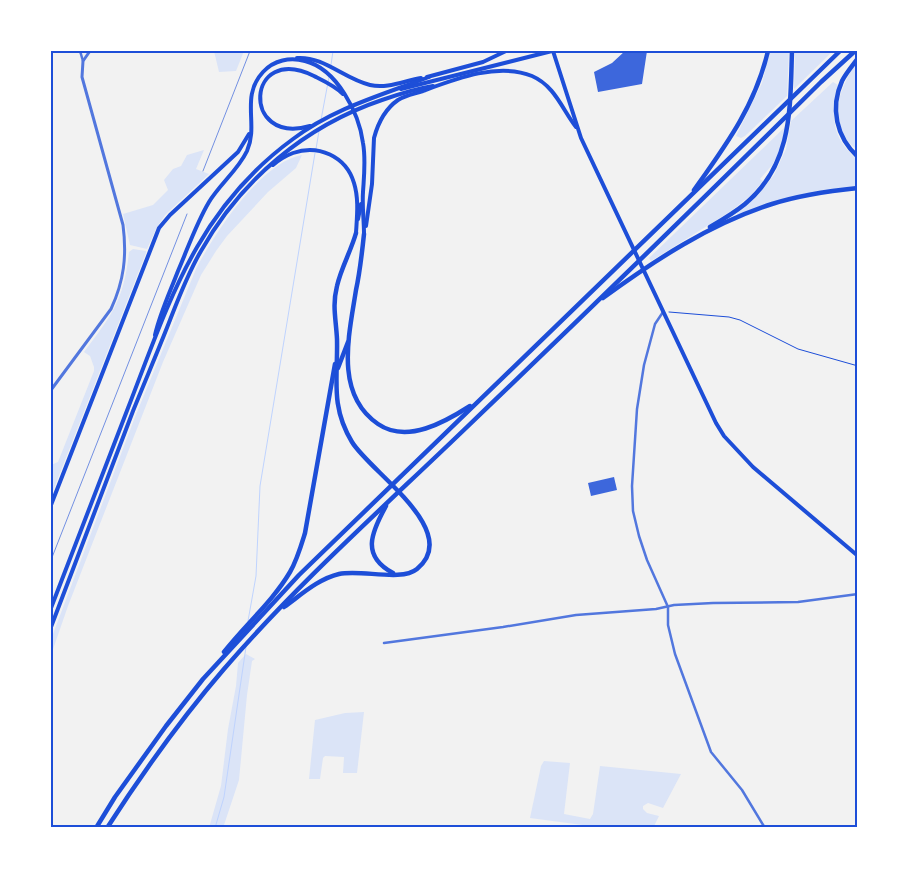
<svg xmlns="http://www.w3.org/2000/svg" width="909" height="879" font-family="'Golos Text',sans-serif">
	<rect width="100%" height="100%" fill="#f2f2f2"/>
	<g fill="#dbe4f7">
		<polygon points="214,51 244,51 236,71 219,72"/>
		<polygon points="770,51 789,51 787,96 745,136 741,138 736,136 762,83"/>
		<polygon points="795,51 833,51 794,89"/>
		<path d="M858,60V150C823,127 839,88 858,60Z"/>
		<path d="M833,82L838,85C831,117 831,138 858,160V187L818,192L737,215V214L758,195L774,175L786,149L791,121Z"/>
		<polygon points="785,127 781,147 773,164 760,179 763,181 750,196 731,211 651,261 649,258"/>
		<polygon points="204,150 196,169 209,174 165,215 156,229 147,249 130,245 123,214 153,205 168,190 164,180 173,169 181,166 187,155"/>
		<path d="M302,155L296,168L268,192L227,236L216,251L201,275L163,362L68,606L51,655L53,634L135,417L196,269C214,234 261,162 302,155Z"/>
		<path d="M133,249L146,251V253L51,496V465L58,462L94,371V367L90,356L84,352C112,315 124,300 129,252Z"/>
		<polygon points="246,654 255,659 252,661 247,695 239,780 223,828 209,828 221,786 228,729 236,686 238,663"/>
		<polygon points="364,712 357,773 343,773 344,757 325,756 323,758 320,779 309,779 315,720 345,713"/>
		<polygon points="544,761 570,763 564,814 590,819 593,814 600,766 681,774 663,808 648,803 643,806 643,809 647,813 659,816 653,828 605,828 530,818 541,766"/>
	</g>
	<g fill="none" stroke-linecap="round" stroke-linejoin="round">
		<g stroke="#bfd3fe" stroke-width="1">
			<polyline points="331,65 333,51"/>
			<polyline points="321,120 329,77"/>
			<polyline points="316,149 319,131"/>
			<polyline points="248,621 256,576 260,486 315,153"/>
			<polyline points="215,828 224,797 246,647"/>
		</g>
	</g>
	<g fill="#3d67dc">
		<polygon points="625,51 647,51 642,84 598,92 594,72 612,63"/>
		<polygon points="614,477 617,490 591,496 588,483"/>
	</g>
	<g fill="none" stroke-linecap="round" stroke-linejoin="round">
		<polyline stroke="#1d4ed8" stroke-width="1" points="669,312 729,317 740,320 798,349 858,366"/>
		<g stroke="#5277de" stroke-width="2.5">
			<polyline points="80,51 83,61"/>
			<polyline points="663,312 655,324 644,365 637,409 632,486 633,511 639,536 647,560 668,607 668,625 675,654 711,752 742,790 765,828"/>
			<polyline points="384,643 503,627 576,615 656,609 674,605 713,603 798,602 858,594"/>
		</g>
		<path stroke="#5277de" stroke-width="3" d="M51,390L111,309C124,281 127,256 123,225L82,77L83,61L90,51"/>
		<polyline stroke="#1d4ed8" stroke-width="4" points="553,51 581,138 716,423 724,436 753,467 858,556"/>
		<g stroke="#1d4ed8" stroke-width="4">
			<path d="M297,58C324,56 344,79 370,85C387,89 404,81 421,78"/>
			<polyline points="427,77 483,62 506,51"/>
			<polyline points="401,89 552,51"/>
			<path d="M310,126C240,146 246,42 314,76C324,81 335,86 343,94"/>
			<path d="M273,165C279,160 285,156 293,153C318,144 346,156 354,183C359,199 357,216 356,233"/>
			<polyline points="358,219 361,204"/>
			<path d="M366,226L372,184L374,138C378,123 385,109 398,100C406,95 414,94 423,91C455,79 498,62 532,76C555,86 562,109 576,127"/>
			<path d="M155,335C160,313 170,292 178,271C188,248 196,224 209,202C220,184 238,170 247,151C259,124 240,97 263,72C274,60 290,57 305,61C337,69 359,113 363,143C366,159 364,176 363,192C362,206 364,220 364,234"/>
			<polyline points="51,505 159,228 170,215 238,152 249,134"/>
			<path d="M51,608C77,541 102,474 128,408C169,302 197,209 293,139C334,108 382,95 429,77"/>
			<path d="M51,627C78,555 106,483 133,411C145,381 158,351 170,320C179,297 188,273 201,251C241,180 305,126 382,100C399,94 415,89 433,86"/>
		</g>
		<g stroke="#1d4ed8" stroke-width="4.5">
			<path d="M858,58C853,65 846,73 842,81C830,108 836,137 858,157"/>
			<path d="M694,190C726,145 755,106 768,51"/>
			<path d="M710,227C722,220 734,213 745,204C793,164 790,108 792,51"/>
			<path d="M364,234C362,253 360,272 356,290C349,335 334,394 378,424C407,444 445,422 470,406"/>
			<path d="M603,298C655,260 710,224 772,204C800,195 829,191 858,188"/>
			<polyline points="338,368 348,342"/>
			<path d="M386,506C371,533 361,556 393,573"/>
			<path d="M284,607C301,595 318,579 339,574C361,569 401,582 417,569C463,531 370,472 352,442C330,406 338,378 337,339C336,319 332,306 337,286C341,268 351,251 356,233"/>
			<path d="M224,652C245,625 273,601 290,572C297,560 301,546 305,533L335,364"/>
			<polyline points="96,828 115,797 166,726 203,679 299,575 840,51"/>
			<path d="M107,828C143,772 181,719 224,669C299,582 385,506 467,427C586,313 704,198 821,82L855,51"/>
		</g>
		<g stroke="#7290e2" stroke-width="1">
			<polyline points="203,171 250,51"/>
			<polyline points="51,560 187,214"/>
		</g>
	</g>
	<rect width="909" height="879" fill="none" stroke="#ffffff" stroke-width="105"/>
	<rect x="52" y="52" width="804" height="774" fill="none" stroke="#1d4ed8" stroke-width="2"/>
</svg>
